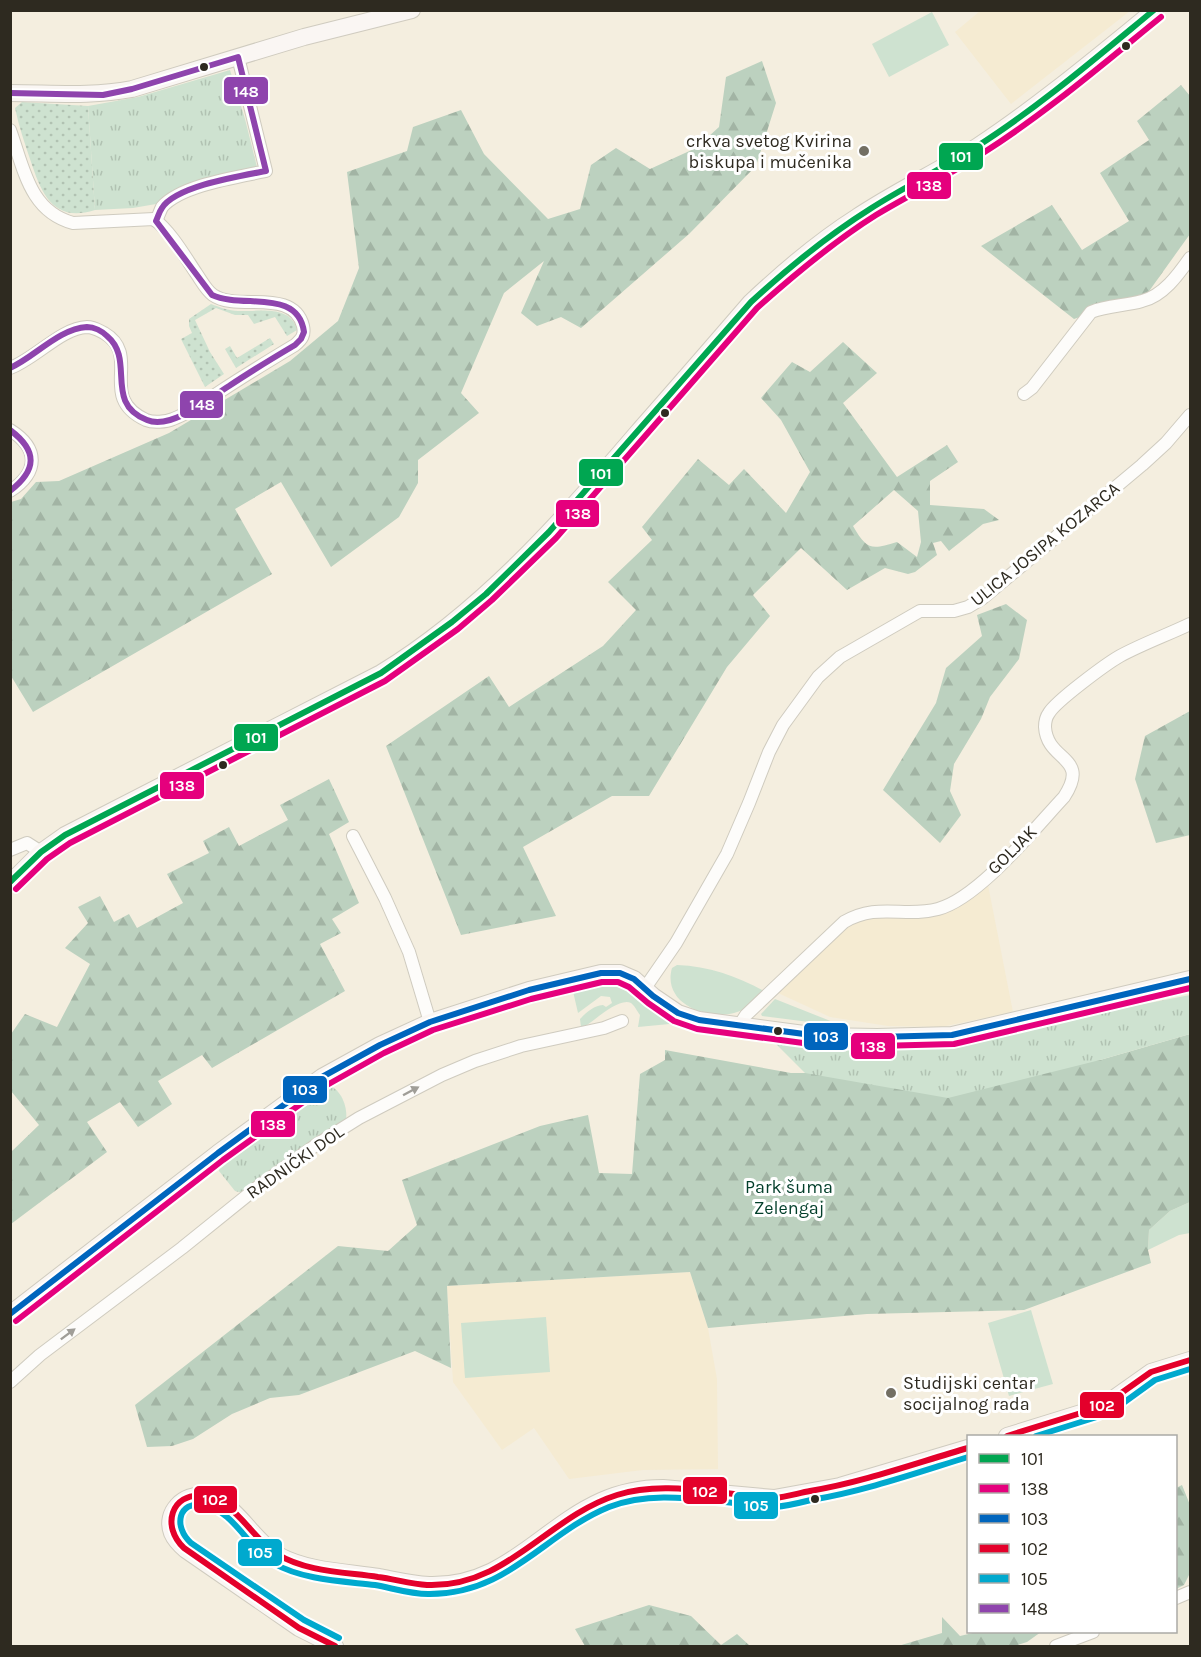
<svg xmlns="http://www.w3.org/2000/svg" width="1201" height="1657" font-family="Karla,sans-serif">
	<defs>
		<pattern id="forest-firs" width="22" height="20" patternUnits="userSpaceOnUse" patternTransform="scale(1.5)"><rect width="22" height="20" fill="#bcd1bf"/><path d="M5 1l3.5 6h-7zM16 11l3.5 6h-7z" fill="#a2b4a4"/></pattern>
		<pattern id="park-tufts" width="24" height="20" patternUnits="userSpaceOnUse" patternTransform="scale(1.5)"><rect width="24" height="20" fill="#cee2d0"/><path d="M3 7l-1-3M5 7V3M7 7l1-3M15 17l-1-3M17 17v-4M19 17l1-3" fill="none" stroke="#b1c2b2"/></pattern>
		<pattern id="garden-dots" width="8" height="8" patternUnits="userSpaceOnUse" patternTransform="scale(1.5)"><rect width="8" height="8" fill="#cee2d0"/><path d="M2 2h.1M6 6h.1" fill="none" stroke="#b1c2b2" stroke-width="1.8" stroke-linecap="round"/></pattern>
	</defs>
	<rect width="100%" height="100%" fill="#f4eedf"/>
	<g fill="#f5ebd2">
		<polygon points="980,11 980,10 1130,11 1011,104 955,32"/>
		<polygon points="988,885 1013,1012 941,1027 888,1026 830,1017 778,993 845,925 862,918 885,916 914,918"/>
		<polygon points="690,1272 708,1328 717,1379 718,1469 643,1470 569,1479 534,1428 502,1450 453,1382 447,1286"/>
	</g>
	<g fill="#cee2d0">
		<polygon points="932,12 949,45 889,77 872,44"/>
		<path d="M677,965C709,966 736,976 764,991C755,999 747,1010 734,1013C705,1020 662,1003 672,968Z"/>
		<path d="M611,980C631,982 643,999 659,1011C665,1017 672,1020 680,1023L638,1027L640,1015C637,1011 634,1005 631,1003C620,997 596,1019 587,1025L581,1027L580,1019C587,1012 593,1006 603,1005L606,1007L612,1003L610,997L601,996L578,1013L572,987Z"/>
		<polygon points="775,999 833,1022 833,1025 762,1016 761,1014"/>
		<polygon points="1190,1202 1190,1233 1179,1235 1148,1250 1149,1230 1170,1211"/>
		<polygon points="1031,1310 1053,1384 1009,1396 988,1323"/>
		<polygon points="546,1317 550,1372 465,1378 461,1323"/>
	</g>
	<g fill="url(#forest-firs)" fill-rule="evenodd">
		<polygon points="762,61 776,103 756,166 689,234 581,328 561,317 537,326 521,313 544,261 504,293 461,393 479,413 418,460 418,483 399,517 331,567 281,482 235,509 272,574 33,712 11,676 11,502 21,499 36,482 59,481 169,433 290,361 338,321 359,268 347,172 407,151 413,127 461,110 484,154 548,219 580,209 591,165 616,148 650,169 696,148 719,127 726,77"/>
		<polygon points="1181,85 1190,96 1190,234 1147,294 1074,319 981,246 1052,205 1082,250 1129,221 1100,173 1149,140 1137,121"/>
		<path d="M843,342L877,373L843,403L897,477L947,445L958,462L930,481V505L984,509L999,520L983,524L949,551L941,541L933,543L937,555L915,572L908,574L885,568L847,590L801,548L753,595L770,616L727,667L649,796H612L523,847L556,916L461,935L386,746L489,676L509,707L603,646L636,610L608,582L652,540L642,527L698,459L729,485L744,469L786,513L810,472L781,420L761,398L792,362L810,372ZM894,490L918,511L921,542L917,557L897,542C871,550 867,550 853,526Z"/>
		<polygon points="1006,604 1027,620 1019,659 990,697 981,719 954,764 950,791 961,815 940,843 883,790 936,703 946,668 982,636 977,615"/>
		<polygon points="1190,711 1190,835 1156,843 1135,779 1145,736"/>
		<polygon points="329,779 349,822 329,834 359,903 332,919 341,933 320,944 345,991 212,1068 202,1055 158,1081 172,1104 138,1127 120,1102 87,1122 107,1152 11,1224 11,1152 39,1125 11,1091 11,1034 25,1014 57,1027 90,964 65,948 88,923 78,907 100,896 114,922 129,914 137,928 183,903 167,874 209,853 203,841 229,827 239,846 288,820 280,805"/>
		<polygon points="1190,1034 1190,1202 1170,1211 1149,1230 1148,1250 1151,1263 1024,1310 867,1314 708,1328 690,1272 447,1286 451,1368 415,1351 299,1395 270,1398 232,1414 193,1439 172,1446 147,1447 135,1405 338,1246 388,1251 417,1225 402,1180 540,1126 588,1115 599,1173 632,1174 640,1074 665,1060 665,1050 791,1073 805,1073 1100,1060"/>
		<polygon points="1182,1485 1190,1505 1190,1573 1184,1585 1176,1589 1176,1488"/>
		<polygon points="649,1605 691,1616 721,1645 737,1634 750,1646 585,1646 575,1629"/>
		<polygon points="942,1617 960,1636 977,1632 1041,1632 1027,1642 1014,1646 898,1646 942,1633"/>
	</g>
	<g fill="url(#park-tufts)">
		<polygon points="230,70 245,119 257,167 192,183 156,204 133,208 95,210 88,106 138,97"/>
		<polygon points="1190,995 1190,1034 1100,1060 948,1098 805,1073 772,1040 877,1045 955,1041"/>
		<path d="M326,1084C341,1088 348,1107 346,1120L243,1193L235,1191L219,1171L220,1162Z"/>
	</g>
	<g fill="url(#garden-dots)">
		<path d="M22,102L88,106L95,210C54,223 42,195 31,162C25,144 19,127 15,108Z"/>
		<path d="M211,304C219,307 229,311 238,311C257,312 291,304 297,330L287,336L275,317L254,324L248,315H235L216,308L195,320L210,352L224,374L205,387L181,339L192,333L189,326V319Z"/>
		<polygon points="270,338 274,344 236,368 225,349 230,346 237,358"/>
	</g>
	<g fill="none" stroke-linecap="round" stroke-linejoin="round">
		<g stroke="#cfcbbf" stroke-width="14">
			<g id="street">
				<path d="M10,130C24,168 29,211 73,223L154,219C171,232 184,255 196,273C201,280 206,290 213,295C237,312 293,287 303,326C305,335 302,339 295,345C270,360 245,375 221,391C206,401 190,413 173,419C166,422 153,423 146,420C96,397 143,356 104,333C98,330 94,327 87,327C61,328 35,359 10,368"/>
				<path d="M156,221C158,217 160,211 162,207C181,185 238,177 266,171L238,57"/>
				<path d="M1024,394L1032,388L1091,312C1108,305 1125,306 1142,301C1163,296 1178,275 1190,258"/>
				<path d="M10,430C39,448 39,472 10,491"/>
				<polyline points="353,836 385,898 409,952 430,1022"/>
				<polyline points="10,850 27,843 41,852"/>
				<polyline points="645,988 676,943 727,854 749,803 769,752 783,725 818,677 840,657 920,611 954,611 968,607 983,598 1142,465 1166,443 1190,415"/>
				<path d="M739,1026L746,1015L844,922C878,902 904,918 938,909C979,898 1034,829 1064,797C1091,756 1047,762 1045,727C1045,722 1046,717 1049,713C1056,701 1106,664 1120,656C1142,644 1167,635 1190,624"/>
				<polyline points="10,1382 40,1355 182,1248 259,1186 316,1145 359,1118 442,1075 475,1061 521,1046 604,1028 622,1021"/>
				<polyline points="1176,1598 1190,1592"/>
				<polyline points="1056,1646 1093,1632"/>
			</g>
		</g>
		<g stroke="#cfcbbf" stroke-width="18">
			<g id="secondary">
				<path d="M10,93C53,93 90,97 132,89L304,37L412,10"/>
				<path d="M10,883L41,852L65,835L381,673C481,612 561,522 637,433C675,390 713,346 751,302C784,271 819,241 857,217C896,191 939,171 978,146C1040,105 1097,57 1155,10"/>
				<polyline points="10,1314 218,1153 322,1077 380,1045 430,1022 529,990 601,973 620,973 634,979 653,996 678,1013 699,1020 819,1036 877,1037 952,1035 1190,979"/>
				<polyline points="1007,1436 1094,1409 1110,1401 1151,1372 1190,1360"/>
				<path d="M335,1646L299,1628L186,1550C180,1545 175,1540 172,1533C164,1512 184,1493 204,1496C236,1500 251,1540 278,1555C307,1571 346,1572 379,1577C395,1580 412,1584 429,1585C505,1587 539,1529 601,1501C621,1492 641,1488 663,1488L774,1498L840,1486L968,1448"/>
			</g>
		</g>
		<use href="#street" stroke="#fdfcfa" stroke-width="12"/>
		<use href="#secondary" stroke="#faf6f3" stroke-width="16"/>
		<g stroke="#fff" stroke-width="10">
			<path id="bus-1" d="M10,882L41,852L65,835L381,673L452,622L486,594L549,532L751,302C788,268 827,236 870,209C904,187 942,169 976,147C1039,107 1097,57 1154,10"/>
		</g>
		<g stroke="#fff" stroke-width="10">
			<g id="bus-2">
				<path d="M16,889L47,859L70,843L385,681L458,629L492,600L556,538L757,308C795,274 833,242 876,215C911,194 948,176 983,153C1046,113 1103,64 1161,17"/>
				<polyline points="16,1321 223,1160 327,1085 384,1053 433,1030 531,999 602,982 618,982 629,987 648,1003 674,1021 697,1029 818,1045 877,1046 954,1044 1190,988"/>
			</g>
		</g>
		<g stroke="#fff" stroke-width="10">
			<polyline id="bus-3" points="10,1314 218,1153 322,1077 380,1045 430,1022 529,990 601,973 620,973 634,979 653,996 678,1013 699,1020 819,1036 877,1037 952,1035 1190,979"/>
		</g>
		<g stroke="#fff" stroke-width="10">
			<g id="bus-4">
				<polyline points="1007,1436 1094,1409 1110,1401 1151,1372 1190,1360"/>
				<path d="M335,1646L299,1628L184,1548C161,1527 171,1492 203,1496C236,1500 251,1538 277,1554C306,1572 345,1572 378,1577C394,1579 411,1584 427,1585C507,1588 547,1517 617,1495C657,1482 702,1491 743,1495C753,1496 764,1499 775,1498C786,1497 799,1493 810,1491C864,1482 916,1463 968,1448"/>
			</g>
		</g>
		<g stroke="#fff" stroke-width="10">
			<g id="bus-5">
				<polyline points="1036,1436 1097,1417 1115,1409 1155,1380 1190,1369"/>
				<path d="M339,1638L304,1620L191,1543C173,1527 178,1500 204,1505C234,1511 248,1548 273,1563C303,1580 341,1581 375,1585C392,1588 410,1594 428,1594C508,1595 543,1534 609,1507C652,1490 699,1500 744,1504C754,1505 765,1508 775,1507C787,1506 799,1503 811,1500C865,1491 916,1473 968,1457"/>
			</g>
		</g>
		<g stroke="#fff" stroke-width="10">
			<g id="bus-6">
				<path d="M10,93L103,95L132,89L238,57L266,171C240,176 176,186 162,208C159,212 158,217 156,221L212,295C243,309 298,288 304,332L301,339L295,345C273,358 250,372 229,386C210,398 191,414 170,420C163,422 154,423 147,420C103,403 136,360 107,336C102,331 94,327 87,327C58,329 35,357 10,368"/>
				<path d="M10,430C38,451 37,470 10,491"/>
			</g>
		</g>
		<use href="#bus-1" stroke="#00a651" stroke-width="6"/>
		<use href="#bus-2" stroke="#e5007d" stroke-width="6"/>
		<use href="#bus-3" stroke="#0065bd" stroke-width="6"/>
		<use href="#bus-4" stroke="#e4002b" stroke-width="6"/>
		<use href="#bus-5" stroke="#00a9ce" stroke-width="6"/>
		<use href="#bus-6" stroke="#8e44ad" stroke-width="6"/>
	</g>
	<defs><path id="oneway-solid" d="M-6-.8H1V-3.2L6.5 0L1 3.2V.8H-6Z" transform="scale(1.5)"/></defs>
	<g fill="#a09e98">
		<use href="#oneway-solid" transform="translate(411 1091) rotate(-28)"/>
		<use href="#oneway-solid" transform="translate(68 1334) rotate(-37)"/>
	</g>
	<g fill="#2e2a20" stroke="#fff" stroke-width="2">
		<circle cx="1126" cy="46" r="5"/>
		<circle cx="204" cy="67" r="5"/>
		<circle cx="665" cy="413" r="5"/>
		<circle cx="223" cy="765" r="5"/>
		<circle cx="778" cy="1031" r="5"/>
		<circle cx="815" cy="1499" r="5"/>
	</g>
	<g fill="#736f63" stroke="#fff" stroke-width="2">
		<circle cx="864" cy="151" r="6"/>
		<circle cx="891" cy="1393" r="6"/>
	</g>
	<g text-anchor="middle" stroke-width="6" stroke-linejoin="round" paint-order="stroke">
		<g font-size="18" fill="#2e2a20" stroke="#fff" text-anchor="end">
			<text x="852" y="147">crkva svetog Kvirina<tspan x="852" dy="21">biskupa i mučenika</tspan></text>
			<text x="903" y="1389" text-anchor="start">Studijski centar<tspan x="903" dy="21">socijalnog rada</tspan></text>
		</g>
		<g font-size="18" fill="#2e2a20" stroke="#fff">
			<text transform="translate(1045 544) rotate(-39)" y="6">ULICA JOSIPA KOZARCA</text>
			<text transform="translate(1012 850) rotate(-45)" y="6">GOLJAK</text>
			<text transform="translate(295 1162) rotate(-35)" y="6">RADNIČKI DOL</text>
		</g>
		<g font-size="18" fill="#023e2a" stroke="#fff">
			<text x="789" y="1193">Park šuma<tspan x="789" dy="21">Zelengaj</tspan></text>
		</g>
	</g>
	<g stroke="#fff" stroke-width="2">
		<rect x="223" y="76" width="46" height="29" rx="6" fill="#8e44ad"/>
		<rect x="938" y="142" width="46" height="29" rx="6" fill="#00a651"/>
		<rect x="906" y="171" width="46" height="29" rx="6" fill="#e5007d"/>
		<rect x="179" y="390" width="45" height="29" rx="6" fill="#8e44ad"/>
		<rect x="578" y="458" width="46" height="29" rx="6" fill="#00a651"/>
		<rect x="555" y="499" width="45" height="29" rx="6" fill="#e5007d"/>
		<rect x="233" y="723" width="46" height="29" rx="6" fill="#00a651"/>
		<rect x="159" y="771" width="46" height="29" rx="6" fill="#e5007d"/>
		<rect x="803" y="1022" width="46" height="29" rx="6" fill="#0065bd"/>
		<rect x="850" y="1032" width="46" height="28" rx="6" fill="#e5007d"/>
		<rect x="282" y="1075" width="46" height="29" rx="6" fill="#0065bd"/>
		<rect x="250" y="1110" width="46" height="28" rx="6" fill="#e5007d"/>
		<rect x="1079" y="1391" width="46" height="28" rx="6" fill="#e4002b"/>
		<rect x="682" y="1476" width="46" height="29" rx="6" fill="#e4002b"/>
		<rect x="193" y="1485" width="45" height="29" rx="6" fill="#e4002b"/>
		<rect x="733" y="1491" width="46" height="29" rx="6" fill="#00a9ce"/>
		<rect x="237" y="1538" width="46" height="29" rx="6" fill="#00a9ce"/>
	</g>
	<g font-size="16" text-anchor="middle" font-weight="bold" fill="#fff">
		<text x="246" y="97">148</text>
		<text x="961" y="162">101</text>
		<text x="929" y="191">138</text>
		<text x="202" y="410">148</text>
		<text x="601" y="479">101</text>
		<text x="578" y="519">138</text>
		<text x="256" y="743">101</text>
		<text x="182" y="791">138</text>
		<text x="826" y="1042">103</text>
		<text x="873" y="1052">138</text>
		<text x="305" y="1095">103</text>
		<text x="273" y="1130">138</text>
		<text x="1102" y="1411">102</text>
		<text x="705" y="1497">102</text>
		<text x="215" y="1505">102</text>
		<text x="756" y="1511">105</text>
		<text x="260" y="1558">105</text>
	</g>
	<rect width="1201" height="1657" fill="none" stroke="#2e2a20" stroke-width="24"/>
	<rect x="967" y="1435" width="210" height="198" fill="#ffffff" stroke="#abaaa6" stroke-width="1.5"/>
	<rect x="979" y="1454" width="30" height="9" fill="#00a651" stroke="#abaaa6" stroke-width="1.5"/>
	<text x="1021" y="1465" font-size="18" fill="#2e2a20">101</text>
	<rect x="979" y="1484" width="30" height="9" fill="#e5007d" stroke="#abaaa6" stroke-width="1.5"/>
	<text x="1021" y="1495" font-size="18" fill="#2e2a20">138</text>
	<rect x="979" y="1514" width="30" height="9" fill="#0065bd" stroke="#abaaa6" stroke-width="1.5"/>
	<text x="1021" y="1525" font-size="18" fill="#2e2a20">103</text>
	<rect x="979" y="1544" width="30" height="9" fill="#e4002b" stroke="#abaaa6" stroke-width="1.5"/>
	<text x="1021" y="1555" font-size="18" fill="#2e2a20">102</text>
	<rect x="979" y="1574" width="30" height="9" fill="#00a9ce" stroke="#abaaa6" stroke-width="1.5"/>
	<text x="1021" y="1585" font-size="18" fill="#2e2a20">105</text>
	<rect x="979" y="1604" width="30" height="9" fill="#8e44ad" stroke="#abaaa6" stroke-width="1.5"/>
	<text x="1021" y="1615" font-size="18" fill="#2e2a20">148</text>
</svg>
